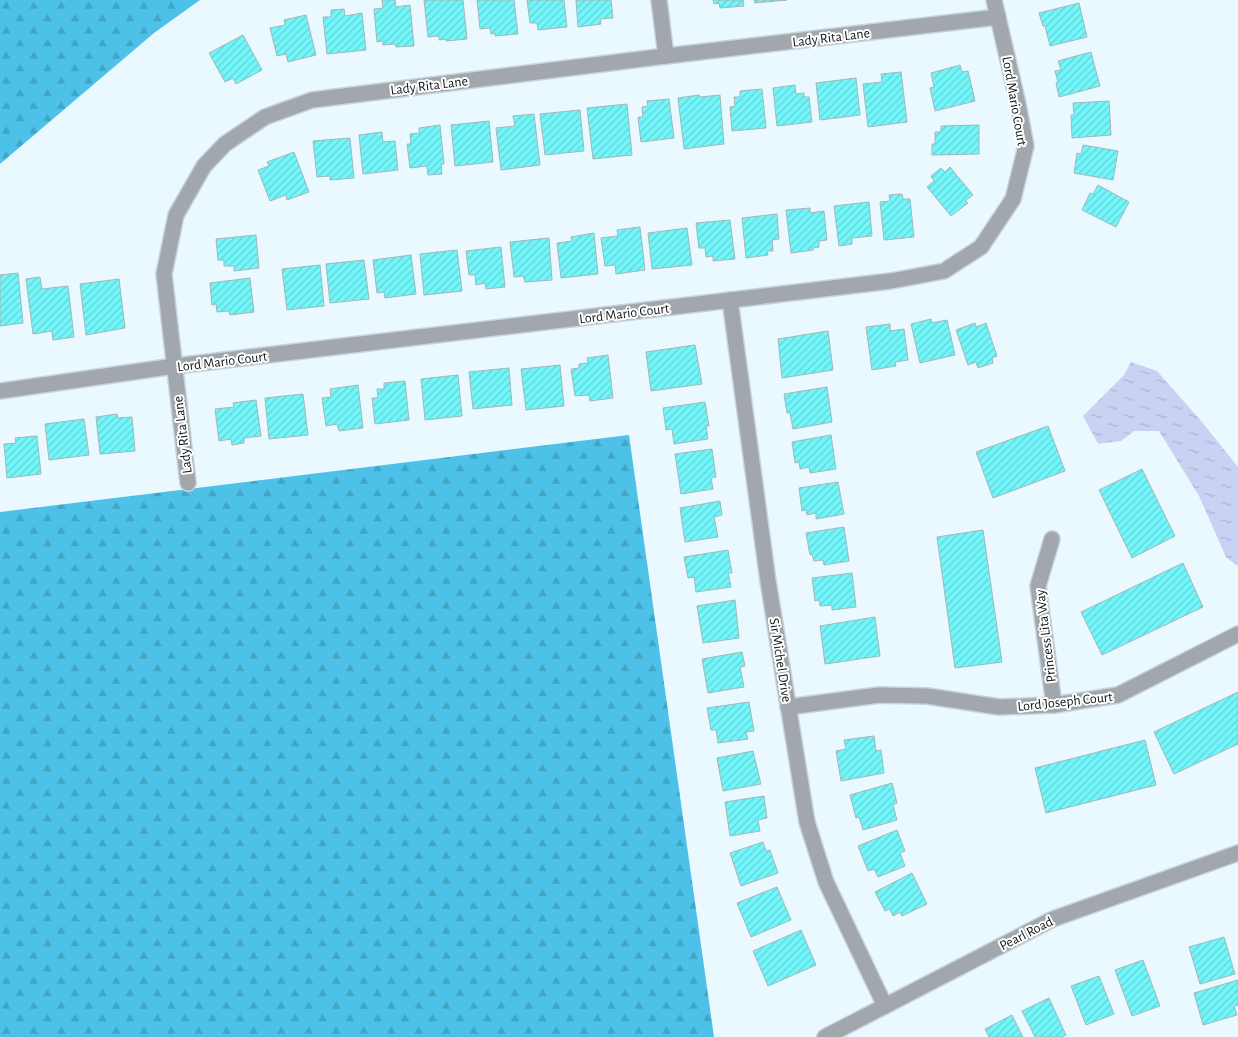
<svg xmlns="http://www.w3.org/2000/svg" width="1238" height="1037" font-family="'Alegreya Sans',sans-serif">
	<defs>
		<pattern id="forest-firs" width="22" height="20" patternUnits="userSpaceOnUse" patternTransform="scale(1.25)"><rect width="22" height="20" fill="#4dc1e7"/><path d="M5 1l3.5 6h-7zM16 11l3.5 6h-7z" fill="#42a5c5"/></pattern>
		<pattern id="water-ripples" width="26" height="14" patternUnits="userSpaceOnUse" patternTransform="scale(1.25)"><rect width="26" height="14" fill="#c9d2f3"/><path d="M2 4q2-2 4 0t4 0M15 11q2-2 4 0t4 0" fill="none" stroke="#abb3d0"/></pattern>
		<pattern id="building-hatch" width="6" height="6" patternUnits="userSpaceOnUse" patternTransform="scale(1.25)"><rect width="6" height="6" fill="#73f6fa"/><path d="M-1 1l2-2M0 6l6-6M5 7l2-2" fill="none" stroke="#62d2d6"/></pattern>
	</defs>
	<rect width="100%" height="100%" fill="#eaf9ff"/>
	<g fill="url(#forest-firs)">
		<polygon points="0,0 200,0 154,33 0,164"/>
		<polygon points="629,435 714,1037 0,1037 0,512"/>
	</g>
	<polygon fill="url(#water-ripples)" points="1131,362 1157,371 1202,422 1238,467 1238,565 1236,565 1226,557 1199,496 1159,431 1134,431 1121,441 1098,444 1083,416 1124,375"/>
	<g fill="url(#building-hatch)" stroke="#a3b7b7">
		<polygon points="382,0 395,0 396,7 410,5 414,46 396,47 395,44 383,45 383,41 377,42 374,9 383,8"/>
		<polygon points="424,0 463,0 467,39 446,41 446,39 439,40 439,36 428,37"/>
		<polygon points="477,0 514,0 518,34 495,36 495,33 491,34 490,28 480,29"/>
		<polygon points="527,0 564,0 567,27 538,30 537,23 530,23"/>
		<polygon points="576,0 611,0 613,18 600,19 601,24 578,27"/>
		<polygon points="713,0 743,0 744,6 720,8 719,3 714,4"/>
		<polygon points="754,0 787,0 755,3"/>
		<polygon points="1079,3 1087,37 1050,46 1045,26 1043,26 1039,13"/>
		<polygon points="344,9 345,16 362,13 366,50 327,54 323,17 331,17 331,10"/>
		<polygon points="306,15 316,55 288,62 286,54 277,56 270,28 285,25 284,20"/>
		<polygon points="243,35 262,70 236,84 233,78 225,82 209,53"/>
		<polygon points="1091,52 1100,86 1059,97 1056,83 1058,82 1055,71 1061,70 1058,61"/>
		<polygon points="960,65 962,72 968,71 975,101 935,111 930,88 934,87 931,73"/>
		<polygon points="901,72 907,122 868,127 863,84 882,82 881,74"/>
		<polygon points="856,78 860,115 820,120 816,83"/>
		<polygon points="795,85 796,94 804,93 804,97 809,97 812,122 777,126 773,88"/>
		<polygon points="762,89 766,128 732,131 730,107 735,106 734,97 740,97 740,91"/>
		<polygon points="699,95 700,97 720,95 724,144 684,149 678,98"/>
		<polygon points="669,99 674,138 641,142 638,117 643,117 642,107 648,106 647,101"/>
		<polygon points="1109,101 1111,135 1072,138 1071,115 1074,115 1073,103"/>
		<polygon points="627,104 632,155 593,159 587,108"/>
		<polygon points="580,110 584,151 545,155 540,114"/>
		<polygon points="534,114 540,165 501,170 496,128 515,126 513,116"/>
		<polygon points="489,121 493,162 455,166 451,125"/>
		<polygon points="440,125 444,164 441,164 442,174 428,175 427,166 410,168 407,144 411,144 410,134 419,133 419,128"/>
		<polygon points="979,125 979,154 932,155 932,144 935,144 935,132 941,132 941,126"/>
		<polygon points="382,132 383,142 395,141 398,170 363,174 359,135"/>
		<polygon points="350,138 354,178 330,180 330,176 317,177 313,141"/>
		<polygon points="1083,145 1118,151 1113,180 1074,173 1077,153 1081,154"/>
		<polygon points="294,152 309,192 287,200 286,195 270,201 258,170 269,166 267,162"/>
		<polygon points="950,167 973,195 965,201 968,203 951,216 927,187 934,181 931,176 941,168 945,172"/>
		<polygon points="1098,185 1129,202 1116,227 1082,210 1090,193 1093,194"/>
		<polygon points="902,194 903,199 910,199 914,237 884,240 880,202 890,201 889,195"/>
		<polygon points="869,202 872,236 852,238 852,244 839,246 834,206"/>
		<polygon points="810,208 810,213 824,211 827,240 819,241 819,247 813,248 813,250 791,253 786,210"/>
		<polygon points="777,214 779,239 772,240 773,251 767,251 768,255 746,258 742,218"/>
		<polygon points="730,220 735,259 713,261 713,256 706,257 705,248 699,248 696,223"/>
		<polygon points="640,227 645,270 616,274 615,265 605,266 601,238 618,236 617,230"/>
		<polygon points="687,228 692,265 652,269 648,233"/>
		<polygon points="594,233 598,274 561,278 557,243 572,241 571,237"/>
		<polygon points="256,235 259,268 234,271 234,266 224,266 224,260 218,260 216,239"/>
		<polygon points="549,238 552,280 525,282 523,276 514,277 510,242"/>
		<polygon points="501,247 505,287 486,289 485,283 476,285 475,275 469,275 466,251"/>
		<polygon points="457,250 462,291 424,295 420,254"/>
		<polygon points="411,255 416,294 385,298 384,292 377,293 373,260"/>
		<polygon points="364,260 369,299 330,303 326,264"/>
		<polygon points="320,265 324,306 287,310 282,269"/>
		<polygon points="18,273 23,323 0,326 0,275"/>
		<polygon points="40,277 42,289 68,286 74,337 53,340 52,331 33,334 26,279"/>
		<polygon points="250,278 254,312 230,315 229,311 217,312 216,304 212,305 210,283"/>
		<polygon points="119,279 125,328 86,335 80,284"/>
		<polygon points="931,319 932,323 947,320 955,355 920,363 911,324"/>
		<polygon points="975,323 976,327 986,323 997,356 992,358 993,363 978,368 976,362 968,365 956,330"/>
		<polygon points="890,324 890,331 904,329 908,360 895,362 896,366 872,370 866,327"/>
		<polygon points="828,331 833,370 782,378 778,339"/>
		<polygon points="695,345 702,384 651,391 646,352"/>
		<polygon points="608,355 613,398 590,401 589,395 575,396 571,369 579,368 579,364 588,363 587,358"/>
		<polygon points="560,365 564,406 526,410 521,369"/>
		<polygon points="509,368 512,405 473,409 469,372"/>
		<polygon points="458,375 462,416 425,420 421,379"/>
		<polygon points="405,381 409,420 375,424 372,398 378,398 377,389 384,389 384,383"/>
		<polygon points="358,385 363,428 339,431 337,424 326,426 322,398 331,397 330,389"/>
		<polygon points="827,387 832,422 793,429 790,413 787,413 784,394"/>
		<polygon points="303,394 308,435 269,439 265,398"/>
		<polygon points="256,400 261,436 244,438 244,443 232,445 231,439 219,441 215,409 234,407 233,403"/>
		<polygon points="705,402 709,426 706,426 708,439 674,444 672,429 666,430 663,408"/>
		<polygon points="117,414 118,418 132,417 135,451 100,454 96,417"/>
		<polygon points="84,419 89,455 49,460 45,424"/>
		<polygon points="1048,426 1065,471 993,498 976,452"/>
		<polygon points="831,435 836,469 810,473 809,467 800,469 799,462 795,463 792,442"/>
		<polygon points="37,436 41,474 7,478 4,444 16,443 15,438"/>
		<polygon points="712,449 716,477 711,478 713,489 681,494 675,454"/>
		<polygon points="1142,469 1175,536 1132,558 1099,490"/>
		<polygon points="838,482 844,514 816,519 816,513 807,515 806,510 802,511 799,488"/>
		<polygon points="720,501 722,515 714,517 718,537 685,542 680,508"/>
		<polygon points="844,527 849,561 824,565 823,560 814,561 812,554 810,555 806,533"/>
		<polygon points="983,530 1002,662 955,668 937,537"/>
		<polygon points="728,550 732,573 728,573 731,587 696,592 694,577 688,578 684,557"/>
		<polygon points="1183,563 1203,607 1102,655 1081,612"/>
		<polygon points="852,573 856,607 832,610 832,605 820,606 819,600 815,601 812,578"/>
		<polygon points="735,600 739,638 703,643 697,606"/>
		<polygon points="875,617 880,656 825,664 820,626"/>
		<polygon points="742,652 745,666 740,667 744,687 708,693 702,659"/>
		<polygon points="1238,692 1238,744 1174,774 1154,732"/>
		<polygon points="749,702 754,731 746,732 748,739 718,743 716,730 711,730 707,708"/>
		<polygon points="874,736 876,751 881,750 884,773 841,781 836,751 846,749 844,740"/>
		<polygon points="1145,740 1156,785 1046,813 1035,768"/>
		<polygon points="753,751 761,784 723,791 717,758"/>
		<polygon points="892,783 897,803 893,805 897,820 863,830 859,817 856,818 850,795"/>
		<polygon points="764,796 767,818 758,820 760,831 730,836 725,802"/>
		<polygon points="897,830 905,851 900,853 905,866 878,877 874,869 868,871 858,846"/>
		<polygon points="763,842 766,851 770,850 778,873 741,886 730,853"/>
		<polygon points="912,873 927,904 902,916 900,912 893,916 890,909 885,911 875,892"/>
		<polygon points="777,887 791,920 751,937 737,903"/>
		<polygon points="801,930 816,965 768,986 753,951"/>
		<polygon points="1224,937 1235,974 1200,984 1189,947"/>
		<polygon points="1143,960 1160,1006 1132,1016 1115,970"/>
		<polygon points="1099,976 1114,1014 1086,1025 1071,986"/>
		<polygon points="1238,980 1238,1005 1234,1006 1237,1015 1203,1025 1194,993"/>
		<polygon points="1049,998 1066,1035 1061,1037 1035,1037 1022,1011"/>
		<polygon points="1012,1015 1023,1037 989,1037 985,1029"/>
	</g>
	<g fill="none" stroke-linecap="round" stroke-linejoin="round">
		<g stroke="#c7d4da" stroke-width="18">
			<g id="minor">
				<polyline points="659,0 666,56"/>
				<polyline points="730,300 768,581 807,822 826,882 885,1006"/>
				<polyline points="0,391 175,366 891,281 944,271 981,247 1013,199 1026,146 1018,104 994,0"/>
				<polyline points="188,483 164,274 176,215 204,166 225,144 265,117 312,100 666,56 998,17"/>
				<polyline points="1052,539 1038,586 1054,705"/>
				<polyline points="788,707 879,695 927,696 999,707 1054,705 1118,695 1238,634"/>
				<polyline points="825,1037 1053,919 1238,853"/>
			</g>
		</g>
		<use href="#minor" stroke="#a1a7ac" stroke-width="15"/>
	</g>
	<g text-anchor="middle" stroke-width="4" stroke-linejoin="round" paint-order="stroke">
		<g font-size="14" fill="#0d1416" stroke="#fff">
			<text transform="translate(831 37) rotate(-7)" y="5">Lady Rita Lane</text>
			<text transform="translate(429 85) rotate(-7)" y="5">Lady Rita Lane</text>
			<text transform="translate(1015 101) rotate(80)" y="5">Lord Mario Court</text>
			<text transform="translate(624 313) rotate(-7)" y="5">Lord Mario Court</text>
			<text transform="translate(222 361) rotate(-7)" y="5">Lord Mario Court</text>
			<text transform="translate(182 435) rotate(-97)" y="5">Lady Rita Lane</text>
			<text transform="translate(1045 636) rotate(-97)" y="5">Princess Lita Way</text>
			<text transform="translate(781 660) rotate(81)" y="5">Sir Michel Drive</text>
			<text transform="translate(1065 701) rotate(-6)" y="5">Lord Joseph Court</text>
			<text transform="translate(1026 933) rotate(-27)" y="5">Pearl Road</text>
		</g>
	</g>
</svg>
